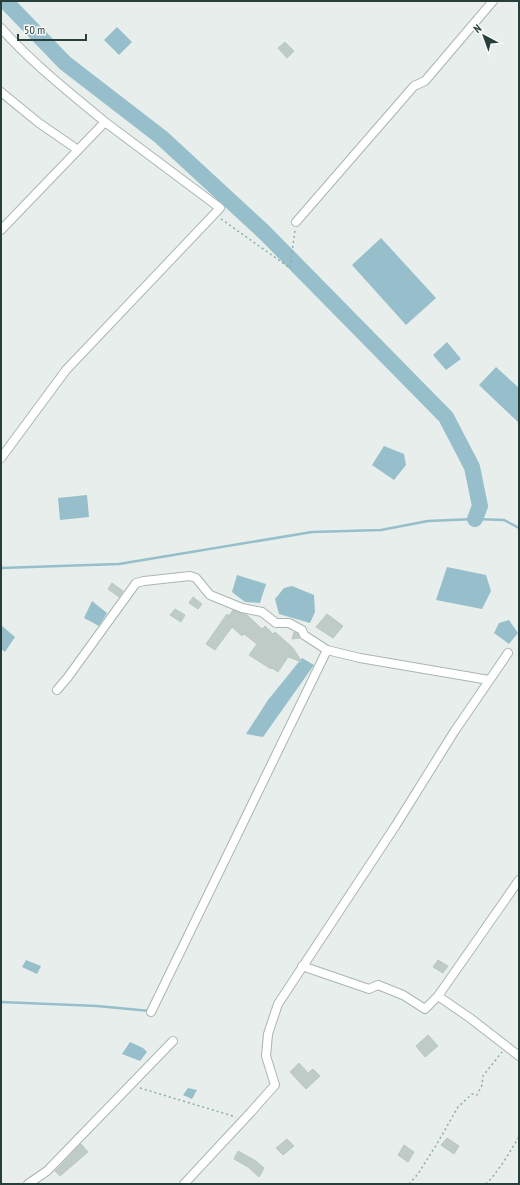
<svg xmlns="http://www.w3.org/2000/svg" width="520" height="1185" font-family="'PT Sans Narrow',sans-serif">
	<rect width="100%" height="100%" fill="#e7eeeb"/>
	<g fill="#96bfcb">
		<polygon points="117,27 132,42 119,55 104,40"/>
		<polygon points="381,238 436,298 406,325 352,265"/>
		<polygon points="447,342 461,359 446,370 433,355"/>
		<polygon points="496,367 519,388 519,423 479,385"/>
		<polygon points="384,446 404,454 406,465 394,480 372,465"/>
		<polygon points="87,495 89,517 60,520 58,498"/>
		<polygon points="447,567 486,575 491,591 482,609 436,600"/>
		<polygon points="237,575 266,584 260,603 245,602 232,592"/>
		<polygon points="292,586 314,595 315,612 310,623 279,614 275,599 284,588"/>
		<polygon points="92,601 107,613 99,626 84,618"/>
		<polygon points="509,620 518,633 509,644 494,633 499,623"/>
		<polygon points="2,626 15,637 5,652 1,649"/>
		<polygon points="302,658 314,665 263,737 246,734 268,700"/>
		<polygon points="26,960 41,966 37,974 22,967"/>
		<polygon points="130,1042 143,1048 147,1052 140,1061 122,1054"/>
		<polygon points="188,1088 197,1090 192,1099 183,1095"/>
	</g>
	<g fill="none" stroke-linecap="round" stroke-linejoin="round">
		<g stroke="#96bfcb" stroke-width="2.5">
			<polyline points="1,568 119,564 312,532 381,530 428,521 475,519 504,520 519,528"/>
			<polyline points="1,1002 97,1006 150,1011"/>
		</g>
		<polyline stroke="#96bfcb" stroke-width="16" points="5,1 65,63 161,137 265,233 446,417 472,467 480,506 475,519"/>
	</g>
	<g fill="#bfcbc7" stroke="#bac7c2">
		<polygon points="285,42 294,51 287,58 278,48"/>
		<polygon points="112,583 123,591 119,597 108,589"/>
		<polygon points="193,597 202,604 198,609 189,603"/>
		<polygon points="175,609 185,615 181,622 170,615"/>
		<polygon points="233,610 247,615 262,629 265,626 273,634 275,632 293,648 302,662 288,657 278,672 272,668 271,669 249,655 257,644 244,634 242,636 232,627 215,650 206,644 227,614 229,616"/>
		<polygon points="327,614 343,626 333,638 316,627"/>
		<polygon points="294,632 298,634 300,638 292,639"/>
		<polygon points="438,960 448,966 443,973 433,967"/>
		<polygon points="428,1035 438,1046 425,1057 416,1046"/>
		<polygon points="299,1063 308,1073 313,1069 320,1076 306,1089 290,1072"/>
		<polygon points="447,1138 459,1146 454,1154 441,1145"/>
		<polygon points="287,1139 294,1146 283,1155 276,1148"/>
		<polygon points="81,1144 88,1152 60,1176 55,1171"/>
		<polygon points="404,1145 414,1152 408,1162 398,1155"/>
		<polygon points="238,1151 256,1161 264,1168 259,1177 248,1167 234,1159"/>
	</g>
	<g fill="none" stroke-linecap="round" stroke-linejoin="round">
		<g stroke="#aab6b2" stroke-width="10">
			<g id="minor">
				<path d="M1,28C32,63 69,92 105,122"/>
				<polyline points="1,92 39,123 78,150"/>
				<polyline points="296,222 414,86 425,81 493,1"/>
				<polyline points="1,230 105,122 220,208 66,370 1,458"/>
				<polyline points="57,690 68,677 136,583 144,581 190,576 196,578 210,595 242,608 262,612 276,623 289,623 302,630 304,635 327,650 360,658 489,680"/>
				<polyline points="302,966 369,989 378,985 403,995 425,1009 438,996 519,880"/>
				<polyline points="438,996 470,1018 519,1056"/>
				<polyline points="151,1012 327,650"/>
				<polyline points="28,1184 47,1171 173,1041"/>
				<polyline points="184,1184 251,1112 275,1085 266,1056 268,1034 278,1004 396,825 454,732 508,653"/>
			</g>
		</g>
		<g stroke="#8bada5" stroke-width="1.5" stroke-dasharray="2 3" stroke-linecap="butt">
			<polyline points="221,219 290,268 295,230"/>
			<polyline points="140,1088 236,1117"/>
			<polyline points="409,1184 418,1174 438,1142 458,1107 472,1094 477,1095 482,1085 483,1076 502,1052"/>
			<path d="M486,1184C499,1171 509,1153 519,1137"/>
		</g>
		<use href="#minor" stroke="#fff" stroke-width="8"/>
	</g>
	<rect width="520" height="1185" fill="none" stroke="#283e3a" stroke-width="4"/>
	<g transform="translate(484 36) rotate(319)" stroke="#f7faf9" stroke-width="3" paint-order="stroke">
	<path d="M0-3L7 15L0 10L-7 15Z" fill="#283e3a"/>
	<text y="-6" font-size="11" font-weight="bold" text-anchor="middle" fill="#283e3a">N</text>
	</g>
	<path d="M18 34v6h68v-6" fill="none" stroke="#283e3a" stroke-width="2"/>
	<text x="24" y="34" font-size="12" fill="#283e3a" stroke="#f7faf9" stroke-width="3" paint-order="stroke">50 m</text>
</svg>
